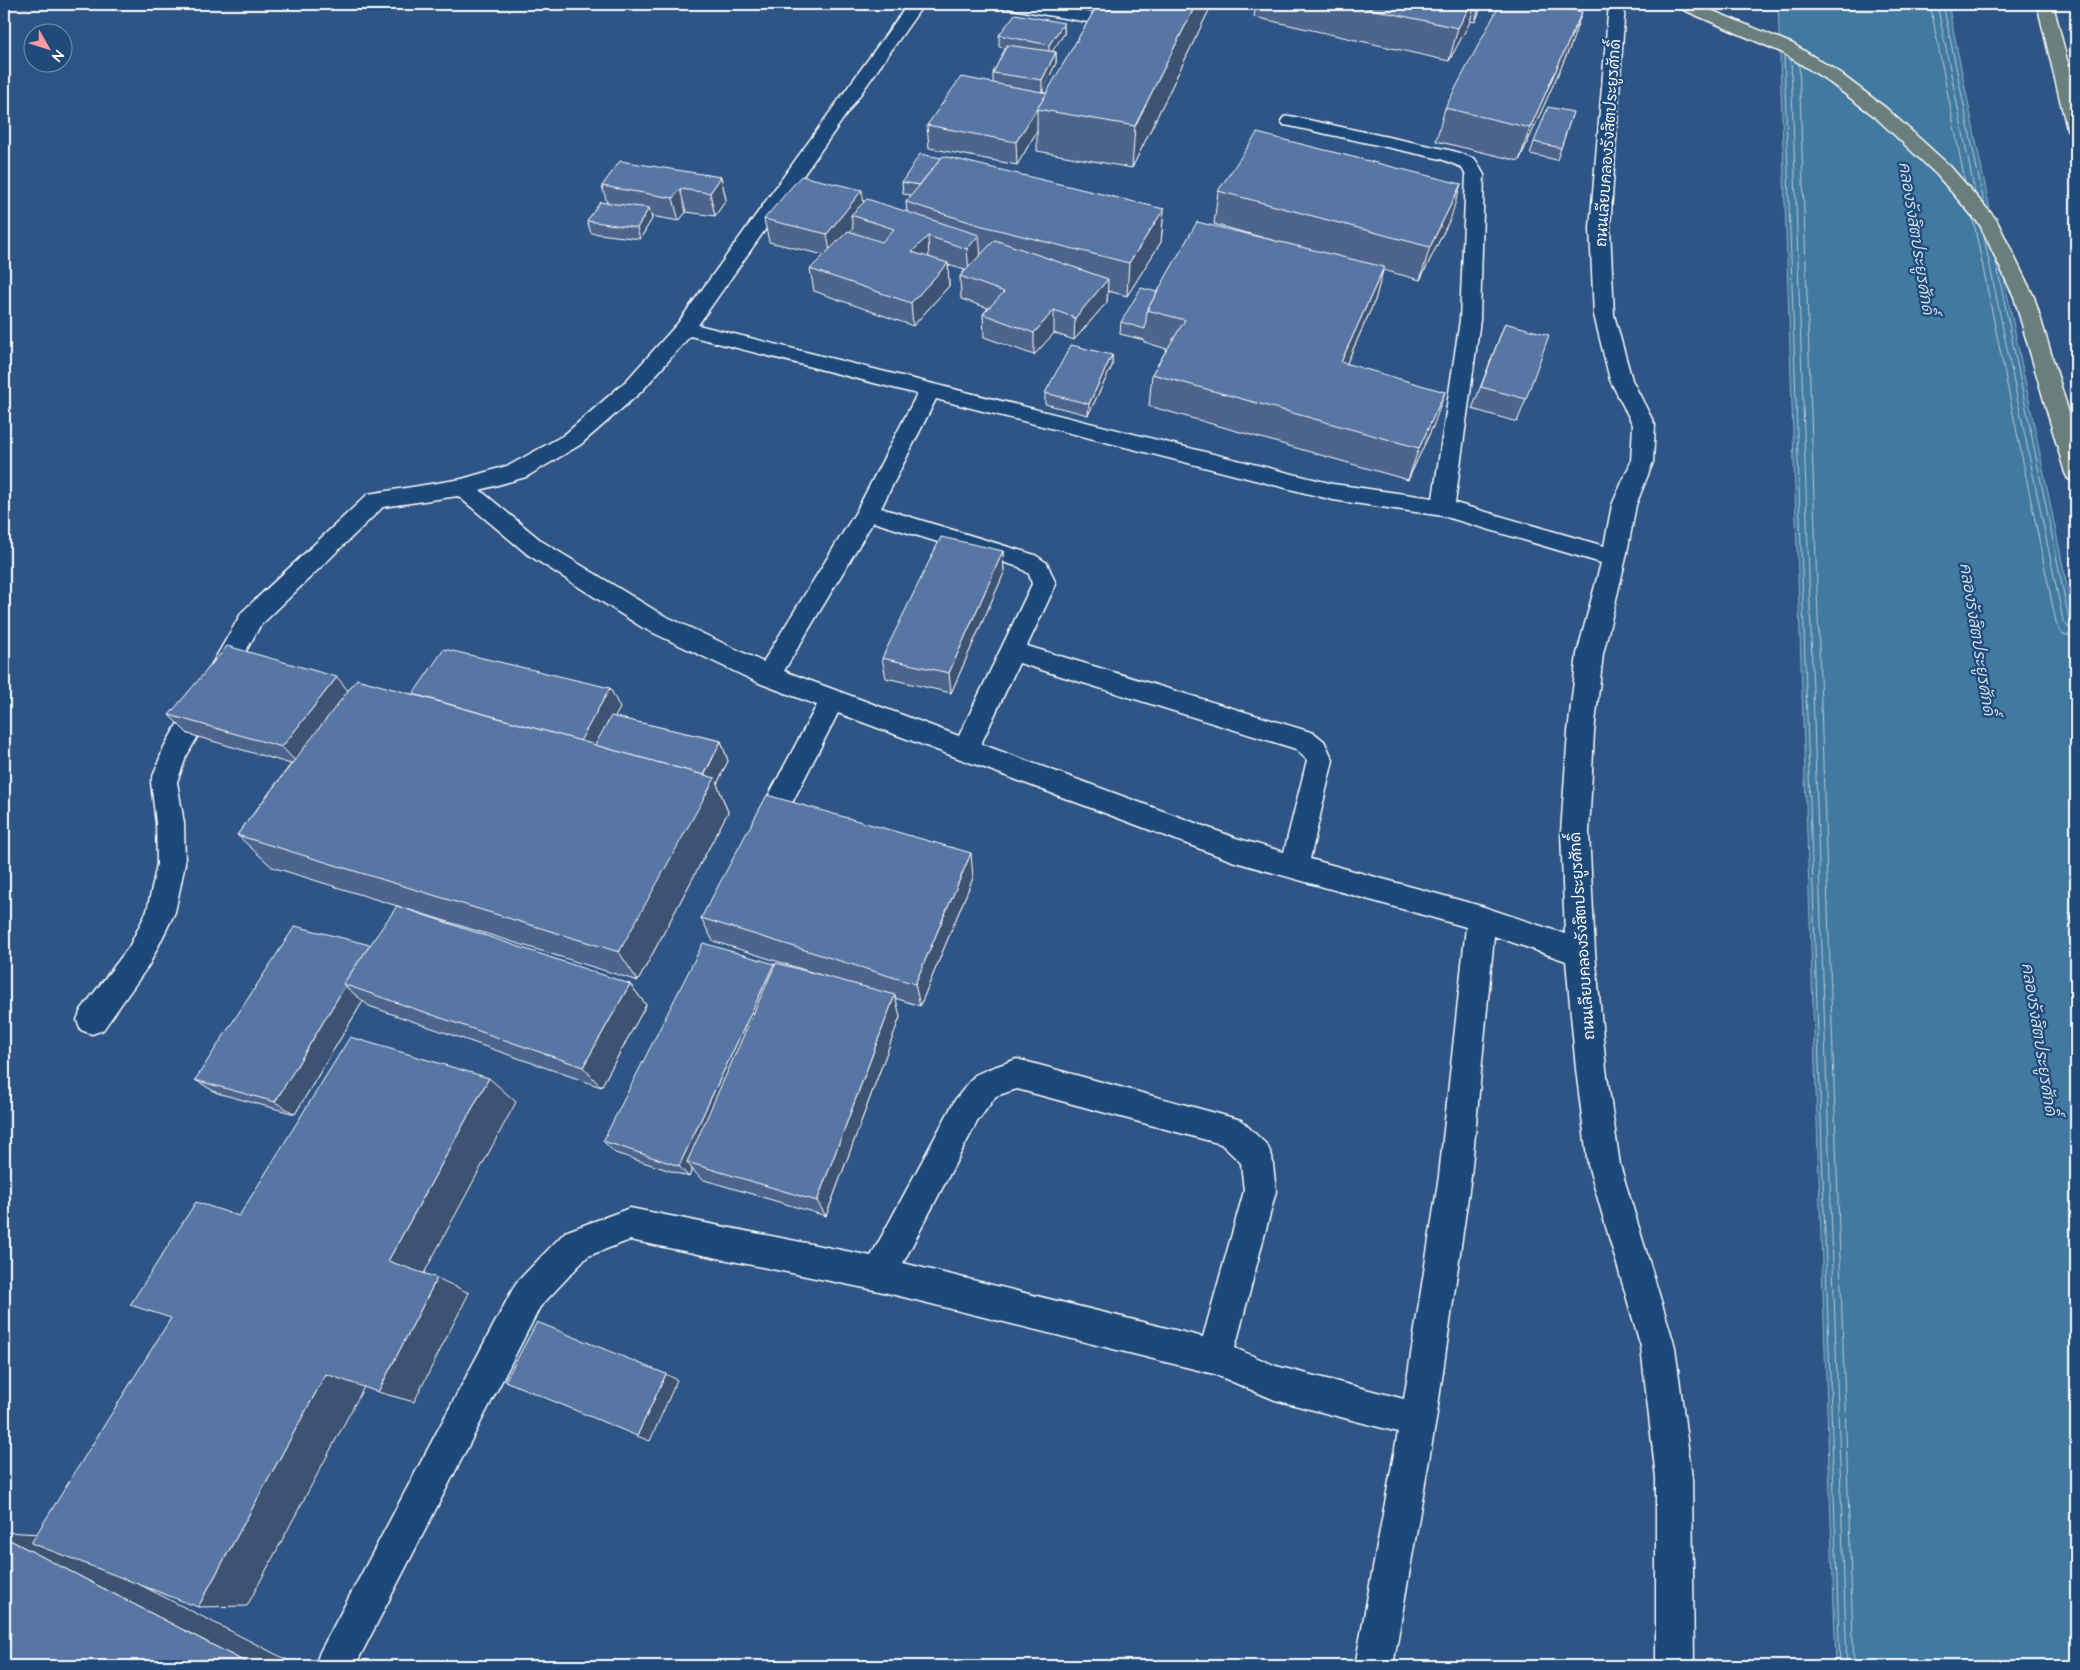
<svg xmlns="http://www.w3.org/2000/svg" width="2080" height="1670" font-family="'Architects Daughter','Playpen Sans Thai',sans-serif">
	<rect width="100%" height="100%" fill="#2e5585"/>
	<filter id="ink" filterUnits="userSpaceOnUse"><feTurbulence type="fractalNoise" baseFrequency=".02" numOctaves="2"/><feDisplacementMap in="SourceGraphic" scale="10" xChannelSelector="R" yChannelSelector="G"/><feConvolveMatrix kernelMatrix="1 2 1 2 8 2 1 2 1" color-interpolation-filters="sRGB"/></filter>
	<g filter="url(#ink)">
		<polygon fill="#4379a0" stroke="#8eafc6" points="1778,4 1948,4 2076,630 2076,1666 1836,1666"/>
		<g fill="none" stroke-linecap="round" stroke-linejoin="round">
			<g stroke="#b4c9d9" stroke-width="1">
				<polyline points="1930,4 1965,182"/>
				<polyline points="1937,4 1975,193"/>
				<polyline points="1943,4 1984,203"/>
				<polyline points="1784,56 1840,1666"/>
				<polyline points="1791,60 1847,1666"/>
				<polyline points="1799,64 1854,1666"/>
				<polyline points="1973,219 2056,622 2063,634 2076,637"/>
				<polyline points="1984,237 2063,620 2068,627 2076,630"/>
				<polyline points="1996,261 2069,619 2076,624"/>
			</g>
			<g stroke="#fff" stroke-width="3">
				<g id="minor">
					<path d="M908,4H924L698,325L1333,484L1433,498L1460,320L1466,175L1461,167L1441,159L1290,126L1284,125L1281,121L1284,117L1290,116L1453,151L1475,159L1484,175L1480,320L1455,503L1604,546L1612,505L1631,462L1633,425L1610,380L1594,315L1590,228L1609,4H1625L1610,228L1614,315L1632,380L1655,425L1653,462L1636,505L1626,558L1603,654L1594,732L1589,832L1595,952L1606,1069L1620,1165L1675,1347L1692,1478L1694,1666H1656V1478L1641,1347L1588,1165L1576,1069L1566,961L1494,936L1471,1176L1436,1420L1393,1666H1355L1398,1432L1275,1400L1214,1374L879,1291L630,1240L588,1256L540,1307L355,1666H315L320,1652L516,1283L565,1232L630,1208L871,1256L955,1100L975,1075L986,1070L1017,1059L1241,1120L1267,1145L1272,1156L1276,1191L1235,1348L1276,1366L1404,1399L1439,1176L1466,927L1235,862L838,713L773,840L763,844L753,840L749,832L817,705L759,683L643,628L527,554L458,496L383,507L260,626L186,757L177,782L184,823L185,864L175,912L149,965L103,1030L92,1034L81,1030L77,1020L81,1010L129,947L147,911L157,864L156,823L151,782L164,747L242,612L368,494L462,479L510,465L564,435L626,381L678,323ZM690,336L917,394L857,510L763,662L661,614L543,542L480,490L526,477L580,445L642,391ZM936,399L1333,500L1443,516L1601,563L1577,654L1568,732L1561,832L1565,934L1481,906L1310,859L1333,760L1324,741L1314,733L1027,646L1056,584L1047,563L1035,555L881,508ZM873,522L1019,567L1029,574L1032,584L959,736L784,671ZM1019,663L1296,749L1307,760L1284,852L1236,838L981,744ZM1017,1089L1221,1144L1241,1163L1244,1191L1203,1337L903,1263L977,1122L996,1096Z"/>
					<polygon points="1004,4 1039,4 1105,15 1107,19 1105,23 1099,24 1012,9 1006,7"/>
				</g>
			</g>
			<g stroke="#fff" stroke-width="3">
				<polygon id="major" points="2037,4 2053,4 2076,95 2076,134 2070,133 2067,129"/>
			</g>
			<g stroke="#fff" stroke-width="3">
				<polygon id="highway" points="1675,4 1696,4 1793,44 1837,71 1886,108 1950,166 1996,219 2034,297 2076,436 2076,481 2068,479 2065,473 2014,297 1980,225 1936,174 1874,116 1825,79 1781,52 1677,7"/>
			</g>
			<use href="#minor" fill="#1f4a7a" fill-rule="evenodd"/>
			<use href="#major" fill="#6a7f7c" fill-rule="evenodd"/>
			<use href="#highway" fill="#6a7f7c" fill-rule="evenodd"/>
		</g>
		<g fill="#4d658d" stroke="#fff">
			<polygon points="1041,4 1088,4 1086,9"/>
			<polygon points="1098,4 1212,4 1132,168 1037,151 1037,131 1017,165 929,148 927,125 993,83 993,73 1006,48 999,47 999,35 1064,23 1064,34 1052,51 1056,52 1056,63 1042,92 1047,93"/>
			<polygon points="1256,4 1482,4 1475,22 1470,21 1449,61 1254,17"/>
			<polygon points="1571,45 1519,161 1436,141 1445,108"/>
			<polygon points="1573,112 1557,160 1530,154 1534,142"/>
			<polygon points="721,177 726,200 715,216 686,212 679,221 651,216 652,219 640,239 591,233 587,221 607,203 602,186"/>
			<polygon points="902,182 1164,209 1161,242 1127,296 1108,291 1107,302 1074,340 1054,333 1034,355 984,337 983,314 988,308 961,299 960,276 965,270 948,265 949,286 913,326 814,291 810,269 824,255 769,242 764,219 863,203 907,212 906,202 911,195 903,194"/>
			<polygon points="1218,191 1451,217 1420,280 1383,270 1375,300 1347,363 1434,424 1408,480 1149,406 1152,374 1167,349 1144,342 1144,340 1120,334 1121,322 1157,292 1279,242 1214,224"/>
			<polygon points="1505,323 1526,399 1517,422 1472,409"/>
			<polygon points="1112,355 1112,366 1088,415 1045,404 1045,393"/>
			<polygon points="1003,551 1004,573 951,693 886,678 882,658"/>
			<polygon points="348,690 620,708 614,717 721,741 728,761 717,784 728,812 638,981 272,867 237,835 291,764 188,734 169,715"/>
			<polygon points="973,878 920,1006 895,998 900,1017 826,1216 701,1179 692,1169 689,1177 615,1153 603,1141 775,966 830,978 713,941 701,918"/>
			<polygon points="370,945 630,984 646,1005 601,1087 369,1006 363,1001 295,1114 217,1093 195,1080"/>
		</g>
		<g fill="#3e5373" stroke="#fff">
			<polygon points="1196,4 1212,4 1132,168 1135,126"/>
			<polygon points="1471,4 1475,4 1469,24 1449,61 1458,28"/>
			<polygon points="1481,4 1480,11 1475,22 1478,11"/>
			<polygon points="1582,12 1571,45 1519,161 1530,128"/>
			<polygon points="1064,23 1064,34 1049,56 1049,45"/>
			<polygon points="1056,52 1056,63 1042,92 1042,80"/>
			<polygon points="1047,93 1037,109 1037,131 1017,165 1016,142"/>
			<polygon points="721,177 726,200 715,216 710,193"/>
			<polygon points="1461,184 1451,217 1420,280 1430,247"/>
			<polygon points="680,189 686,212 679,221 673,198"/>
			<polygon points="862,190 865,213 851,215 853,228 831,257 827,234"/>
			<polygon points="649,208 652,219 640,239 637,228"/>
			<polygon points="1164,209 1161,242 1127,296 1129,263"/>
			<polygon points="979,235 981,258 969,272 967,249"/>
			<polygon points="928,236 929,259 912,252"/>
			<polygon points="948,263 949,286 913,326 911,303"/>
			<polygon points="1384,267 1375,300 1333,394 1341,362"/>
			<polygon points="1108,279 1107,302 1074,340 1075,318"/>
			<polygon points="1054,310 1054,333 1034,355 1034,333"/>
			<polygon points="1112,355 1112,366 1088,415 1089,404"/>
			<polygon points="1445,392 1434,424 1408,480 1419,448"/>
			<polygon points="1003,551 1004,573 951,693 949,673"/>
			<polygon points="337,677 353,697 300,766 282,747"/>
			<polygon points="610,688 620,708 595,752 579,742"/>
			<polygon points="721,741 728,761 717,784 728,812 638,981 619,952"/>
			<polygon points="971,853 973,878 920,1006 915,984"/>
			<polygon points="774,964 781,980 687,1162 692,1169 689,1177 679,1166"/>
			<polygon points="630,984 646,1005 601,1087 583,1067"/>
			<polygon points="345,986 363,1001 295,1114 275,1102"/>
			<polygon points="895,995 900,1017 826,1216 817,1201"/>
			<polygon points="489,1078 516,1102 422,1277 388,1261"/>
			<polygon points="437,1278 469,1293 414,1402 378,1392"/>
			<polygon points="326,1374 365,1385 247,1606 198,1607"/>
			<polygon points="666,1374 677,1380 650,1441 637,1436"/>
			<polygon points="4,1532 41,1534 291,1662 289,1666 253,1666 4,1537"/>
		</g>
		<g fill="#5976a4" stroke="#fff">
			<polygon points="1098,4 1196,4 1135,126 1037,109"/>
			<polygon points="1348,4 1471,4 1458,28"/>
			<polygon points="1475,4 1481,4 1478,11 1473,10"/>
			<polygon points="1500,4 1543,4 1582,12 1530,128 1445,108"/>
			<polygon points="1015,14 1064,23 1049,45 999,35"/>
			<polygon points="1007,45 1056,52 1042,80 993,73"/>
			<polygon points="961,77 1047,93 1016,142 927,125"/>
			<polygon points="1548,107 1573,112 1561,148 1534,142"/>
			<polygon points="1257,133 1461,184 1430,247 1218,191"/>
			<polygon points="920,154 942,158 919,185 902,182"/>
			<polygon points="943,156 1164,209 1129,263 979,225 906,202"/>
			<polygon points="620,161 721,177 710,193 680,189 673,198 602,186"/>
			<polygon points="801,176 862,190 827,234 764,219"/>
			<polygon points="867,199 979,235 967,249 928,236 912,252 948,263 911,303 810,269 848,231 882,242 894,229 851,215"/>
			<polygon points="600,202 649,208 637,228 587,221"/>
			<polygon points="1197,222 1384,267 1341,362 1445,392 1419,448 1152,374 1185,320 1147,310"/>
			<polygon points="995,240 1108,279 1075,318 1054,310 1034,333 983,314 1004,292 960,276"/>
			<polygon points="1141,288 1157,292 1147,310 1145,329 1121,322"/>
			<polygon points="1505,323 1549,335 1526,399 1481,387"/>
			<polygon points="1071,345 1112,355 1089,404 1045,393"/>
			<polygon points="941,537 1003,551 949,673 882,658"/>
			<polygon points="227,646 337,677 282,747 169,715"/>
			<polygon points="444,649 610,688 580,741 413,694"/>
			<polygon points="357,679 715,778 619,952 237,835"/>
			<polygon points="611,716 721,741 704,775 595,745"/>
			<polygon points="767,795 971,853 915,984 701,918"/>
			<polygon points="397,906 630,984 583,1067 343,984"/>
			<polygon points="295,926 370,945 343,984 345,986 275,1102 195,1080"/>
			<polygon points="703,943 774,964 679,1166 603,1141"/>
			<polygon points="776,963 895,995 817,1201 687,1162"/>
			<polygon points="350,1037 489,1078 388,1261 437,1278 378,1392 326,1374 198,1607 31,1543 171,1318 130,1305 196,1202 239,1216"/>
			<polygon points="537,1322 666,1374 637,1436 505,1381"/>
			<polygon points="4,1537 253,1666 4,1666"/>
		</g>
	</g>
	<g text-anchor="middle" stroke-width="4.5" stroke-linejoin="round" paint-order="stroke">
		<g font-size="15" fill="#fff" stroke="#1f4a7a">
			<text transform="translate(1608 143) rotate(-86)" y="5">ถนนเลียบคลองรังสิตประยูรศักดิ์</text>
			<text transform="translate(1582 936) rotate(-94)" y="5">ถนนเลียบคลองรังสิตประยูรศักดิ์</text>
		</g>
		<g font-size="16" font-style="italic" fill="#d0dee7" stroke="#1f4a7a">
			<text transform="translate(1917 238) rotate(81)" y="6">คลองรังสิตประยูรศักดิ์</text>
			<text transform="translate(1978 639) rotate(81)" y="6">คลองรังสิตประยูรศักดิ์</text>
			<text transform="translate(2040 1039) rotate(81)" y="6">คลองรังสิตประยูรศักดิ์</text>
		</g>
	</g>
	<rect width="2080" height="1670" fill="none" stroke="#1f4a7a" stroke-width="20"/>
	<rect x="10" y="10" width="2060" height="1650" fill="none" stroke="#fff" stroke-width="2" filter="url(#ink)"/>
	<g transform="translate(48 48) rotate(129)"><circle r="24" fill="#1f4a7a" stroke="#7992af"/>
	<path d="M0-4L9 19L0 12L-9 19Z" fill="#ff9aa2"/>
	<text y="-8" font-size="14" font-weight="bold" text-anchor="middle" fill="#ffffff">N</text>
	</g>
</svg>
